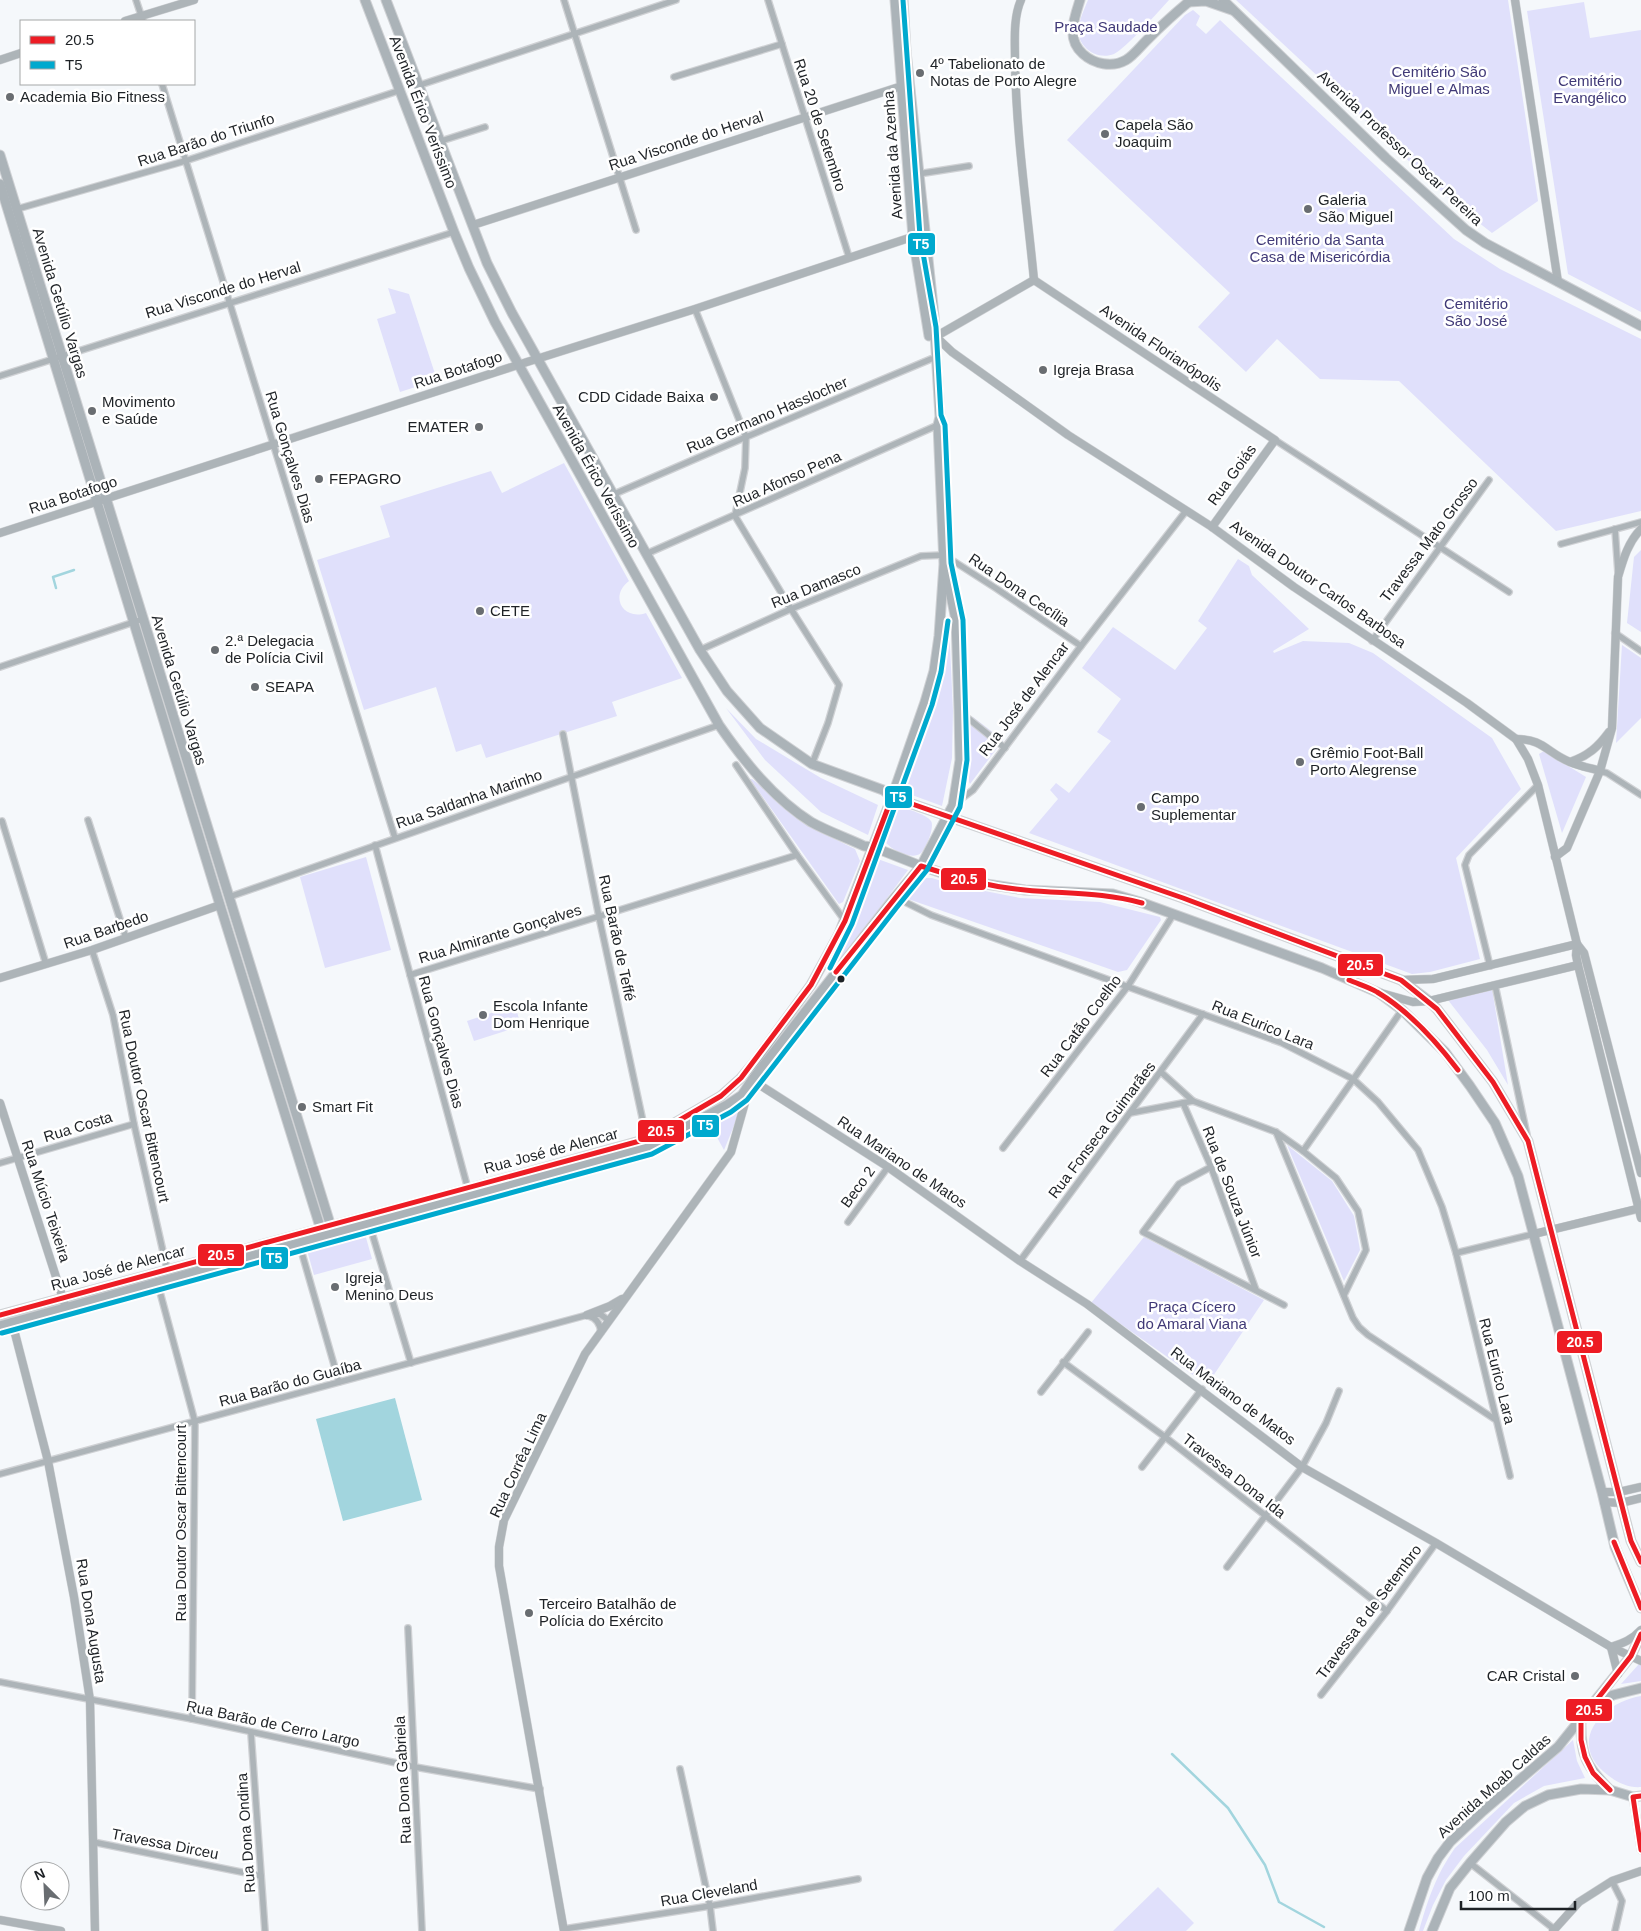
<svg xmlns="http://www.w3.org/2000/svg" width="1641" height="1931" font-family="Arial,sans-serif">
	<rect width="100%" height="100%" fill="#f5f8fb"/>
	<g fill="#e0e0fb">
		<path d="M1088,0H1169C1158,12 1126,48 1114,54C1104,58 1092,55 1085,47C1072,33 1082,15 1088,0Z"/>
		<polygon points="1236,0 1508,0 1538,201 1492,233 1455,204"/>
		<polygon points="1584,2 1590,38 1641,30 1641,312 1568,274 1527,11"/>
		<polygon points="1193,10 1200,16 1196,25 1206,34 1220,20 1454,239 1500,269 1641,339 1641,511 1556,531 1399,381 1320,379 1277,339 1246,372 1198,327 1230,293 1067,140 1185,15"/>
		<polygon points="388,288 409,294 437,380 400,392 377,319 396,313"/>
		<path d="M564,463L629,581C609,596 623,621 646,613L682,678L612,702L617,716L486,758L481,744L456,752L436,687L364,710L317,560L390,537L380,506L491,471L502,493Z"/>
		<polygon points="1641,550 1641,632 1627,623 1634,557"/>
		<polygon points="1238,559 1249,566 1252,575 1309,629 1273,651 1274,653 1303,641 1349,643 1373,653 1492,738 1521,789 1456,858 1480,959 1430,972 1412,974 1029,833 1058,799 1050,790 1056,783 1069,793 1111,741 1097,732 1121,699 1082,668 1113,627 1175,670 1207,628 1198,621"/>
		<polygon points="946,619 949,625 953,711 952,758 942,806 901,791 934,699 942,662 945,635 944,625"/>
		<polygon points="1622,645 1641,658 1641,718 1616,743"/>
		<polygon points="726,708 756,739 821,778 878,805 868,835 821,812 765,760"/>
		<polygon points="973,717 1003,740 970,784 969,782 968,722"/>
		<polygon points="1544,751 1586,777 1562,833 1539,754"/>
		<polygon points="750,779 752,779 812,828 855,849 860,861 843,902 839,904"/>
		<path d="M903,807C911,811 926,814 931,821C935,827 926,848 921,853C912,861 889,849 884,840C884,828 890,810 903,807Z"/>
		<polygon points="366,857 391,950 325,968 300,877"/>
		<polygon points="875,858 908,870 834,969 830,970 830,968"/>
		<polygon points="924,878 932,878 954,885 1020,898 1100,902 1160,917 1161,920 1127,970 1118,972 908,899 908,896 918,881"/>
		<polygon points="1492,989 1508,1085 1487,1050 1448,1000"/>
		<polygon points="515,1005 521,1026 474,1041 467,1021"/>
		<polygon points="745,1099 724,1150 708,1121"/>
		<polygon points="1287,1145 1332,1181 1354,1216 1360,1250 1344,1281"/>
		<polygon points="365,1234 372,1259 314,1275 307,1250"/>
		<polygon points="1144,1237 1264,1300 1207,1385 1091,1303"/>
		<polygon points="1639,1664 1641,1665 1641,1681 1621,1684"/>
		<path d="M1641,1696V1787C1629,1788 1618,1783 1609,1776C1566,1745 1599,1703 1641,1696Z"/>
		<path d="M1573,1740L1577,1761L1585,1778L1544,1786L1514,1803L1464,1856L1446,1880L1433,1905L1423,1931H1419C1428,1899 1436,1875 1455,1848Z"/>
		<polygon points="1158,1887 1194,1923 1186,1931 1113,1931"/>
	</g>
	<polygon fill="#a2d5de" points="395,1398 422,1500 343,1521 316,1419"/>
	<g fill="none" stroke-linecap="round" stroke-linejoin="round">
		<g stroke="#a2d5de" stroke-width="2.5">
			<polyline points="56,588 53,577 74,570"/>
			<polyline points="1172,1754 1228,1808 1265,1865 1279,1902 1324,1927"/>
		</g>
		<g stroke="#cfd1d4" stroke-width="8">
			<g id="minor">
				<polyline points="136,0 143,21"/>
				<polyline points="564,0 636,230"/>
				<polyline points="768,0 849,257"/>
				<polyline points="674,77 782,44"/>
				<polyline points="162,84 395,838"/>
				<polyline points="420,85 676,0"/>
				<polyline points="441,141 485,127"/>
				<polyline points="918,174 969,166"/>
				<polyline points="17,209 185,161 401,90"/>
				<polyline points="695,309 746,437 745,468 735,516 791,609 839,685 828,723 812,764"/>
				<polyline points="0,376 454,232"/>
				<polyline points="1275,440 1509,592"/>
				<polyline points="612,495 746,437 931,359"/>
				<polyline points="1615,529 1618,572"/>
				<polyline points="1561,544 1641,522"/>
				<polyline points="646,554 938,425"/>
				<polyline points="1615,633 1641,651"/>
				<polyline points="1372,641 1489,480"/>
				<polyline points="700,650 791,609 921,556 944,555 997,589 1081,646"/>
				<polyline points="0,667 143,619"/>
				<polyline points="959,711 1005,748"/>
				<polyline points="563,734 599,917 647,1140"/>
				<polyline points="736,765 797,855 845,921"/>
				<polyline points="1600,771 1607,773 1641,795"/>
				<polyline points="953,805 973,790 1081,646 1186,511"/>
				<polyline points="88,820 126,938"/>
				<polyline points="2,821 46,964"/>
				<polyline points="375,845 468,1189"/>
				<polyline points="229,897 719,725"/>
				<polyline points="895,897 931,915 1282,1043 1353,1079 1378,1102 1418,1150 1442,1207 1456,1253 1510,1476"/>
				<polyline points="92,950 113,1015 134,1124 167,1269"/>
				<polyline points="1490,966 1465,865 1469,855 1538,785"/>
				<polyline points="410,975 797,855"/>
				<polyline points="1495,985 1527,1135"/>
				<polyline points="1161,1072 1193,1101"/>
				<polyline points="1183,1103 1211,1167 1256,1290"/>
				<polyline points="1130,1113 1193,1101 1276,1132 1303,1151 1336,1178 1358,1211 1366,1250 1344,1295"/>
				<polyline points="1276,1132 1353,1318 1359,1327 1368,1335 1496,1420"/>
				<polyline points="1003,1148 1128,986 1173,915"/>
				<polyline points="1303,1151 1402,1010"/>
				<polyline points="0,1163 134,1124"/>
				<polyline points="1211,1167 1179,1184 1143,1232 1284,1305"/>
				<polyline points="848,1222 888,1167"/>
				<polyline points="369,1223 411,1363"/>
				<polyline points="299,1243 339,1382"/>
				<polyline points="1456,1253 1534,1234"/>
				<polyline points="1020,1261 1203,1014"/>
				<polyline points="157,1281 195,1422 192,1719"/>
				<path d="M589,1316C597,1318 600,1324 601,1332"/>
				<polyline points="1063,1362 1165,1437 1387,1611"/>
				<polyline points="1041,1392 1088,1332"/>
				<polyline points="1142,1467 1202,1389"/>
				<polyline points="0,1474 587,1315 600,1314 608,1320"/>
				<polyline points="1227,1567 1302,1467 1326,1423 1339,1391"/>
				<polyline points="408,1628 422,1931"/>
				<polyline points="0,1682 192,1719 415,1767 540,1789"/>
				<polyline points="1321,1695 1387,1611 1436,1543"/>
				<polyline points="251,1733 265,1931"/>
				<polyline points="680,1769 710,1906 713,1931"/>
				<polyline points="93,1842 261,1876"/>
				<polyline points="1470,1863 1554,1929"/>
				<polyline points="1612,1881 1622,1901 1615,1931"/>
				<polyline points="564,1929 710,1906 858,1879"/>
			</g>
		</g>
		<g stroke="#cfd1d4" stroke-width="9">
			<g id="tertiary">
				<path d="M1021,0C1013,18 1015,41 1015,60C1016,134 1027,207 1034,280"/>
				<polyline points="1515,0 1558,282"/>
				<polyline points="125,21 194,0"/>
				<polyline points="0,60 21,53"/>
				<polyline points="473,225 905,85"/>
				<polyline points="1034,280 1275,440 1212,527"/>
				<polyline points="933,334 952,352 1068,435 1212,527 1294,587 1467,703 1516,739 1528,759 1538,785 1577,944 1576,955 1578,965 1641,1218"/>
				<polyline points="935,337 1034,280"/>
				<polyline points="0,533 527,362 695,309 924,233"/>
				<path d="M1516,739C1544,739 1547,753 1570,762C1579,766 1590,768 1600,771"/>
				<path d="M1570,762C1588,756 1598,747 1609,732"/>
				<path d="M1555,857L1567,848L1600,771L1612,728L1618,577C1623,560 1628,542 1641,529"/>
				<polyline points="1577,944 1584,953 1641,1173"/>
				<polyline points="0,978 92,950 220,905"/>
				<polyline points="1401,980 1433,979 1577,944"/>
				<polyline points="1381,993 1413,1002 1429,1001 1578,965"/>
				<polyline points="752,1080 888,1167 1020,1261 1087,1304 1302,1467 1436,1543 1611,1647 1641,1661"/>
				<polyline points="0,1103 66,1308"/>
				<polyline points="1534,1234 1641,1208"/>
				<polyline points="587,1315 610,1306 622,1299"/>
				<polyline points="12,1322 48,1461 74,1597 90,1700 95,1931"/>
				<polyline points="1602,1492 1619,1492 1641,1487"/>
				<polyline points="1604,1502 1621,1503 1641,1498"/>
				<path d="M1611,1647C1623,1643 1632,1640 1641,1630"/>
				<polyline points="1611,1647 1618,1674"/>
				<polyline points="1633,1797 1641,1850"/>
				<polyline points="0,1920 61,1931"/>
				<polyline points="564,1931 499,1566 499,1547 504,1520 585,1354 731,1152 750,1085"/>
				<polyline points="1553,1931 1579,1902 1612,1881 1641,1871"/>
			</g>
		</g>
		<g stroke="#cfd1d4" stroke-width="11">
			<g id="secondary">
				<path d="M365,0L454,232L469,268L495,322L719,725C744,761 773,798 811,822C827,831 847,838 864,846L873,847L921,866L963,880L986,884L1025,890L1113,894L1140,902L1322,968L1379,993L1402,1010L1445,1052L1470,1086L1495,1123L1518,1176L1602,1492L1615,1547L1641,1608"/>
				<polyline points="386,0 487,263 512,313 700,650 727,691 760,728 812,764 883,790 892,797 1183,898 1401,980 1429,1001 1437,1009 1493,1082 1528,1141 1631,1541 1641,1562"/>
				<polyline points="895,0 913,237 929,336"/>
				<path d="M1080,0C1074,19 1066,39 1083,54C1094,64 1112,68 1126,60C1133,56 1140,47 1146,41C1160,27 1175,13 1191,0"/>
				<polyline points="1223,0 1386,158 1466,230 1485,243 1641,326"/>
				<polyline points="1188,2 1206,1 1232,10"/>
				<polyline points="0,155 332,1230"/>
				<polyline points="0,184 220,905 322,1233"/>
				<polyline points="0,1315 431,1199 647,1139 721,1096 741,1078 756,1060 811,985 839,934 892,797 925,702 934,671 939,636 944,564 938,425 940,417 934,316 906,51 903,0"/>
				<polyline points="0,1326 648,1147 727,1105 742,1095 752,1080 891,902 921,866 953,805 960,760 959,711 956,620 947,576"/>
				<polyline points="1597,1703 1613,1695 1641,1688"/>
				<path d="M1581,1720C1580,1755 1586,1766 1610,1790"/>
				<polyline points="1409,1931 1427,1878 1438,1858 1450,1842 1483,1811 1558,1747 1631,1656 1641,1634"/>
				<polyline points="1432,1931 1450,1888 1470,1863 1506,1822 1525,1806 1548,1795 1581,1789 1610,1790 1633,1797 1641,1796"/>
			</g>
		</g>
		<use href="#minor" stroke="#adb4b8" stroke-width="5.5"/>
		<use href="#tertiary" stroke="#adb4b8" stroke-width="8"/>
		<use href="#secondary" stroke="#abb3b8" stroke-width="9"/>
		<g stroke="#fff" stroke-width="9">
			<g id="bus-1">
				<path d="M836,972L921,866C955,877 989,887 1025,890C1065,894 1103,892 1142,903"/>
				<path d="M1349,980C1358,984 1369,987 1377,992C1409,1011 1436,1041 1458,1070"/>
				<polyline points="0,1315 647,1139 721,1096 741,1078 811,985 845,921 892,797 1183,898 1401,980 1437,1009 1493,1082 1528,1141 1631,1541 1641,1562"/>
				<polyline points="1614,1542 1641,1608"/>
				<polyline points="1610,1790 1593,1773 1585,1757 1581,1740 1581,1720 1631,1656 1641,1634"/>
				<polyline points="1641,1796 1633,1797 1641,1850"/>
			</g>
		</g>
		<g stroke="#fff" stroke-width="9">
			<g id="bus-2">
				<polyline points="830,968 852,924 932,705 941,672 948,621"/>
				<polyline points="2,1333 652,1154 731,1112 747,1100 897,907 927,870 960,807 967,760 963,620 951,563 945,425 941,415 936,327 920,236 903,0"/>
			</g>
		</g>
		<use href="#bus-1" stroke="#ed1c24" stroke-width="5"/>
		<use href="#bus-2" stroke="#00a9ce" stroke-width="5"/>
	</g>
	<g fill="#696d71" stroke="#fff" stroke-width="2">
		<circle cx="920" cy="73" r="5"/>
		<circle cx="10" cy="97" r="5"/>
		<circle cx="1105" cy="134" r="5"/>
		<circle cx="1308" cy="209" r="5"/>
		<circle cx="1043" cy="370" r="5"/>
		<circle cx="714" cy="397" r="5"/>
		<circle cx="92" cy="411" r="5"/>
		<circle cx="479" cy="427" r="5"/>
		<circle cx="319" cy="479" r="5"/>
		<circle cx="480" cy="611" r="5"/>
		<circle cx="215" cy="650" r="5"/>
		<circle cx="255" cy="687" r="5"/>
		<circle cx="1300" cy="762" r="5"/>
		<circle cx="1141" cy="807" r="5"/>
		<circle cx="483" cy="1015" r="5"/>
		<circle cx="302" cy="1107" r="5"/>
		<circle cx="335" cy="1287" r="5"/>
		<circle cx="529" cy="1613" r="5"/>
		<circle cx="1575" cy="1676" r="5"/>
	</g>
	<circle fill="#1e2226" stroke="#fff" stroke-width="2" cx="841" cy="979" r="4.5"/>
	<g text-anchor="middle" stroke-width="5" stroke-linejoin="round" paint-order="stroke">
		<g font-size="15" fill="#403977" stroke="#fff">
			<text x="1106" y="32">Praça Saudade</text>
			<text x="1439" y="77">Cemitério São<tspan x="1439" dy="17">Miguel e Almas</tspan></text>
			<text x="1590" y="86">Cemitério<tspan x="1590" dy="17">Evangélico</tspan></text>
			<text x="1320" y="245">Cemitério da Santa<tspan x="1320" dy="17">Casa de Misericórdia</tspan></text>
			<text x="1476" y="309">Cemitério<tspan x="1476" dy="17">São José</tspan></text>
			<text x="1192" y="1312">Praça Cícero<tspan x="1192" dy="17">do Amaral Viana</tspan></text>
		</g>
		<g font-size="15" fill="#1e2226" stroke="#fff" text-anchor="start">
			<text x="930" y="69">4º Tabelionato de<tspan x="930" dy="17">Notas de Porto Alegre</tspan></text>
			<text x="20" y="102">Academia Bio Fitness</text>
			<text x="1115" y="130">Capela São<tspan x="1115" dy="17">Joaquim</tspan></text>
			<text x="1318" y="205">Galeria<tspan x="1318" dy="17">São Miguel</tspan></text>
			<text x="1053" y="375">Igreja Brasa</text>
			<text x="704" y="402" text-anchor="end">CDD Cidade Baixa</text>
			<text x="102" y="407">Movimento<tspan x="102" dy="17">e Saúde</tspan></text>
			<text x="469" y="432" text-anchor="end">EMATER</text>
			<text x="329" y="484">FEPAGRO</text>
			<text x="490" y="616">CETE</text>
			<text x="225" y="646">2.ª Delegacia<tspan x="225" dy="17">de Polícia Civil</tspan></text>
			<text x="265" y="692">SEAPA</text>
			<text x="1310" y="758">Grêmio Foot-Ball<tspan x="1310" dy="17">Porto Alegrense</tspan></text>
			<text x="1151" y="803">Campo<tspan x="1151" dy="17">Suplementar</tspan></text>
			<text x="493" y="1011">Escola Infante<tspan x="493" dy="17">Dom Henrique</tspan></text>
			<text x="312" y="1112">Smart Fit</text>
			<text x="345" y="1283">Igreja<tspan x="345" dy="17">Menino Deus</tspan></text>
			<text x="539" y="1609">Terceiro Batalhão de<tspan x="539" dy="17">Polícia do Exército</tspan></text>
			<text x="1565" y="1681" text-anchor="end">CAR Cristal</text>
		</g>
		<g font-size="15" fill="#1e2226" stroke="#fff">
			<text transform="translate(423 112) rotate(69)" y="5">Avenida Érico Veríssimo</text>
			<text transform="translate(820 125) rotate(72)" y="5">Rua 20 de Setembro</text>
			<text transform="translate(206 140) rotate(-18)" y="5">Rua Barão do Triunfo</text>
			<text transform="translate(686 141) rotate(-18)" y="5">Rua Visconde do Herval</text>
			<text transform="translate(1400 148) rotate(43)" y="5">Avenida Professor Oscar Pereira</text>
			<text transform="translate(893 155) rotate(-94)" y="5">Avenida da Azenha</text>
			<text transform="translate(223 290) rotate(-17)" y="5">Rua Visconde do Herval</text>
			<text transform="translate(60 303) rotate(73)" y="5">Avenida Getúlio Vargas</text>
			<text transform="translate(1161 348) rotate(34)" y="5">Avenida Florianópolis</text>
			<text transform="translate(458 370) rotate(-18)" y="5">Rua Botafogo</text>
			<text transform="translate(767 415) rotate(-23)" y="5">Rua Germano Hasslocher</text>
			<text transform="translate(290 457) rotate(73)" y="5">Rua Gonçalves Dias</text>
			<text transform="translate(1232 475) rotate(-54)" y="5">Rua Goiás</text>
			<text transform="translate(596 476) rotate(61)" y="5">Avenida Érico Veríssimo</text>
			<text transform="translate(787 479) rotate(-24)" y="5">Rua Afonso Pena</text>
			<text transform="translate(73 495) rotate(-18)" y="5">Rua Botafogo</text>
			<text transform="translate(1429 540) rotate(-53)" y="5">Travessa Mato Grosso</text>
			<text transform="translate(1318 584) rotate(35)" y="5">Avenida Doutor Carlos Barbosa</text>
			<text transform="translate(816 586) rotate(-22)" y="5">Rua Damasco</text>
			<text transform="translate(1019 590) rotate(34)" y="5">Rua Dona Cecília</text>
			<text transform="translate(179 690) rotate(73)" y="5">Avenida Getúlio Vargas</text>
			<text transform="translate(1024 699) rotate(-53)" y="5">Rua José de Alencar</text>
			<text transform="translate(469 799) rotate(-19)" y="5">Rua Saldanha Marinho</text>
			<text transform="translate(106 930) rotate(-19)" y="5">Rua Barbedo</text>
			<text transform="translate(500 934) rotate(-17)" y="5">Rua Almirante Gonçalves</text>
			<text transform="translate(617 938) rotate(78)" y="5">Rua Barão de Teffé</text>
			<text transform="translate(1263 1025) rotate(22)" y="5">Rua Eurico Lara</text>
			<text transform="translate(1081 1026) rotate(-53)" y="5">Rua Catão Coelho</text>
			<text transform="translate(441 1042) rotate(75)" y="5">Rua Gonçalves Dias</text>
			<text transform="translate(144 1106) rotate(78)" y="5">Rua Doutor Oscar Bittencourt</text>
			<text transform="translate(78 1127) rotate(-17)" y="5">Rua Costa</text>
			<text transform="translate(1102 1130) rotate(-53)" y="5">Rua Fonseca Guimarães</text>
			<text transform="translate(551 1151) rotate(-15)" y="5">Rua José de Alencar</text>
			<text transform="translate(902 1162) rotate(34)" y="5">Rua Mariano de Matos</text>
			<text transform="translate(858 1187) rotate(-54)" y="5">Beco 2</text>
			<text transform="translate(1232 1192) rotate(69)" y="5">Rua de Souza Júnior</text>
			<text transform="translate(46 1201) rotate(72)" y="5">Rua Múcio Teixeira</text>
			<text transform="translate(118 1268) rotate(-15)" y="5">Rua José de Alencar</text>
			<text transform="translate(1497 1371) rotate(76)" y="5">Rua Eurico Lara</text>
			<text transform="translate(290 1383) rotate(-15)" y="5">Rua Barão do Guaíba</text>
			<text transform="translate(1233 1396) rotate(37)" y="5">Rua Mariano de Matos</text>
			<text transform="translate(518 1465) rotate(-65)" y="5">Rua Corrêa Lima</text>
			<text transform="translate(1234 1476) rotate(38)" y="5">Travessa Dona Ida</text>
			<text transform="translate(181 1523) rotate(-90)" y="5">Rua Doutor Oscar Bittencourt</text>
			<text transform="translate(1369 1612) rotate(-53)" y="5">Travessa 8 de Setembro</text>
			<text transform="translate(91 1621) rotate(81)" y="5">Rua Dona Augusta</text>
			<text transform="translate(273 1724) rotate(12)" y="5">Rua Barão de Cerro Largo</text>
			<text transform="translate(403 1780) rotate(-93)" y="5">Rua Dona Gabriela</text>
			<text transform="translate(1494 1786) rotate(-42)" y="5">Avenida Moab Caldas</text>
			<text transform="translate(246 1833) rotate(-94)" y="5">Rua Dona Ondina</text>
			<text transform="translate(165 1844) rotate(11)" y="5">Travessa Dirceu</text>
			<text transform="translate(709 1893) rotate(-10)" y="5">Rua Cleveland</text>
		</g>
	</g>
	<g stroke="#fff" stroke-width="2">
		<rect x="907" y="232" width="29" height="24" rx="5" fill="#00a9ce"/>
		<rect x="884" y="785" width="29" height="24" rx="5" fill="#00a9ce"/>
		<rect x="940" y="867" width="47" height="24" rx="5" fill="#ed1c24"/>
		<rect x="1337" y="953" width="47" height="24" rx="5" fill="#ed1c24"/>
		<rect x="691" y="1114" width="29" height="24" rx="5" fill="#00a9ce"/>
		<rect x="637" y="1119" width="48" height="24" rx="5" fill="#ed1c24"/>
		<rect x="197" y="1243" width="48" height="24" rx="5" fill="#ed1c24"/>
		<rect x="260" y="1246" width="29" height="24" rx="5" fill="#00a9ce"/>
		<rect x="1556" y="1330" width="47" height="24" rx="5" fill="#ed1c24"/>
		<rect x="1565" y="1698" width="48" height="24" rx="5" fill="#ed1c24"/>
	</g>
	<g font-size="14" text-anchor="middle" font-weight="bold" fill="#fff">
		<text x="921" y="249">T5</text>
		<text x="898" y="802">T5</text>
		<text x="964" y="884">20.5</text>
		<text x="1360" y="970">20.5</text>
		<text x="705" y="1130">T5</text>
		<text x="661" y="1136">20.5</text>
		<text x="221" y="1260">20.5</text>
		<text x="274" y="1263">T5</text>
		<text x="1580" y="1347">20.5</text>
		<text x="1589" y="1715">20.5</text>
	</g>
	<rect x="20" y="20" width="175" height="65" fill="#ffffff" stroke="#a5a7a8"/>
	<rect x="30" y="36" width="25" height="8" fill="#ed1c24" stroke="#a5a7a8"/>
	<text x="65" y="45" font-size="15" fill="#1e2226">20.5</text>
	<rect x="30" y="61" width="25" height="8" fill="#00a9ce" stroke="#a5a7a8"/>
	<text x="65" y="70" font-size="15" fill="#1e2226">T5</text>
	<g transform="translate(45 1886) rotate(336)"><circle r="24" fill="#ffffff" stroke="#a5a7a8"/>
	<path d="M0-4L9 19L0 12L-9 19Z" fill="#696d71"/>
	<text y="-8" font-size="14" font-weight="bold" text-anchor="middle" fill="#1e2226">N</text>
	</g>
	<path d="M1461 1901v8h114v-8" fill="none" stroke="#1e2226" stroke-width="2.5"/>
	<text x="1468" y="1901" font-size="15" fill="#1e2226" stroke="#ffffff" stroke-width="4" paint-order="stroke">100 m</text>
</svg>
